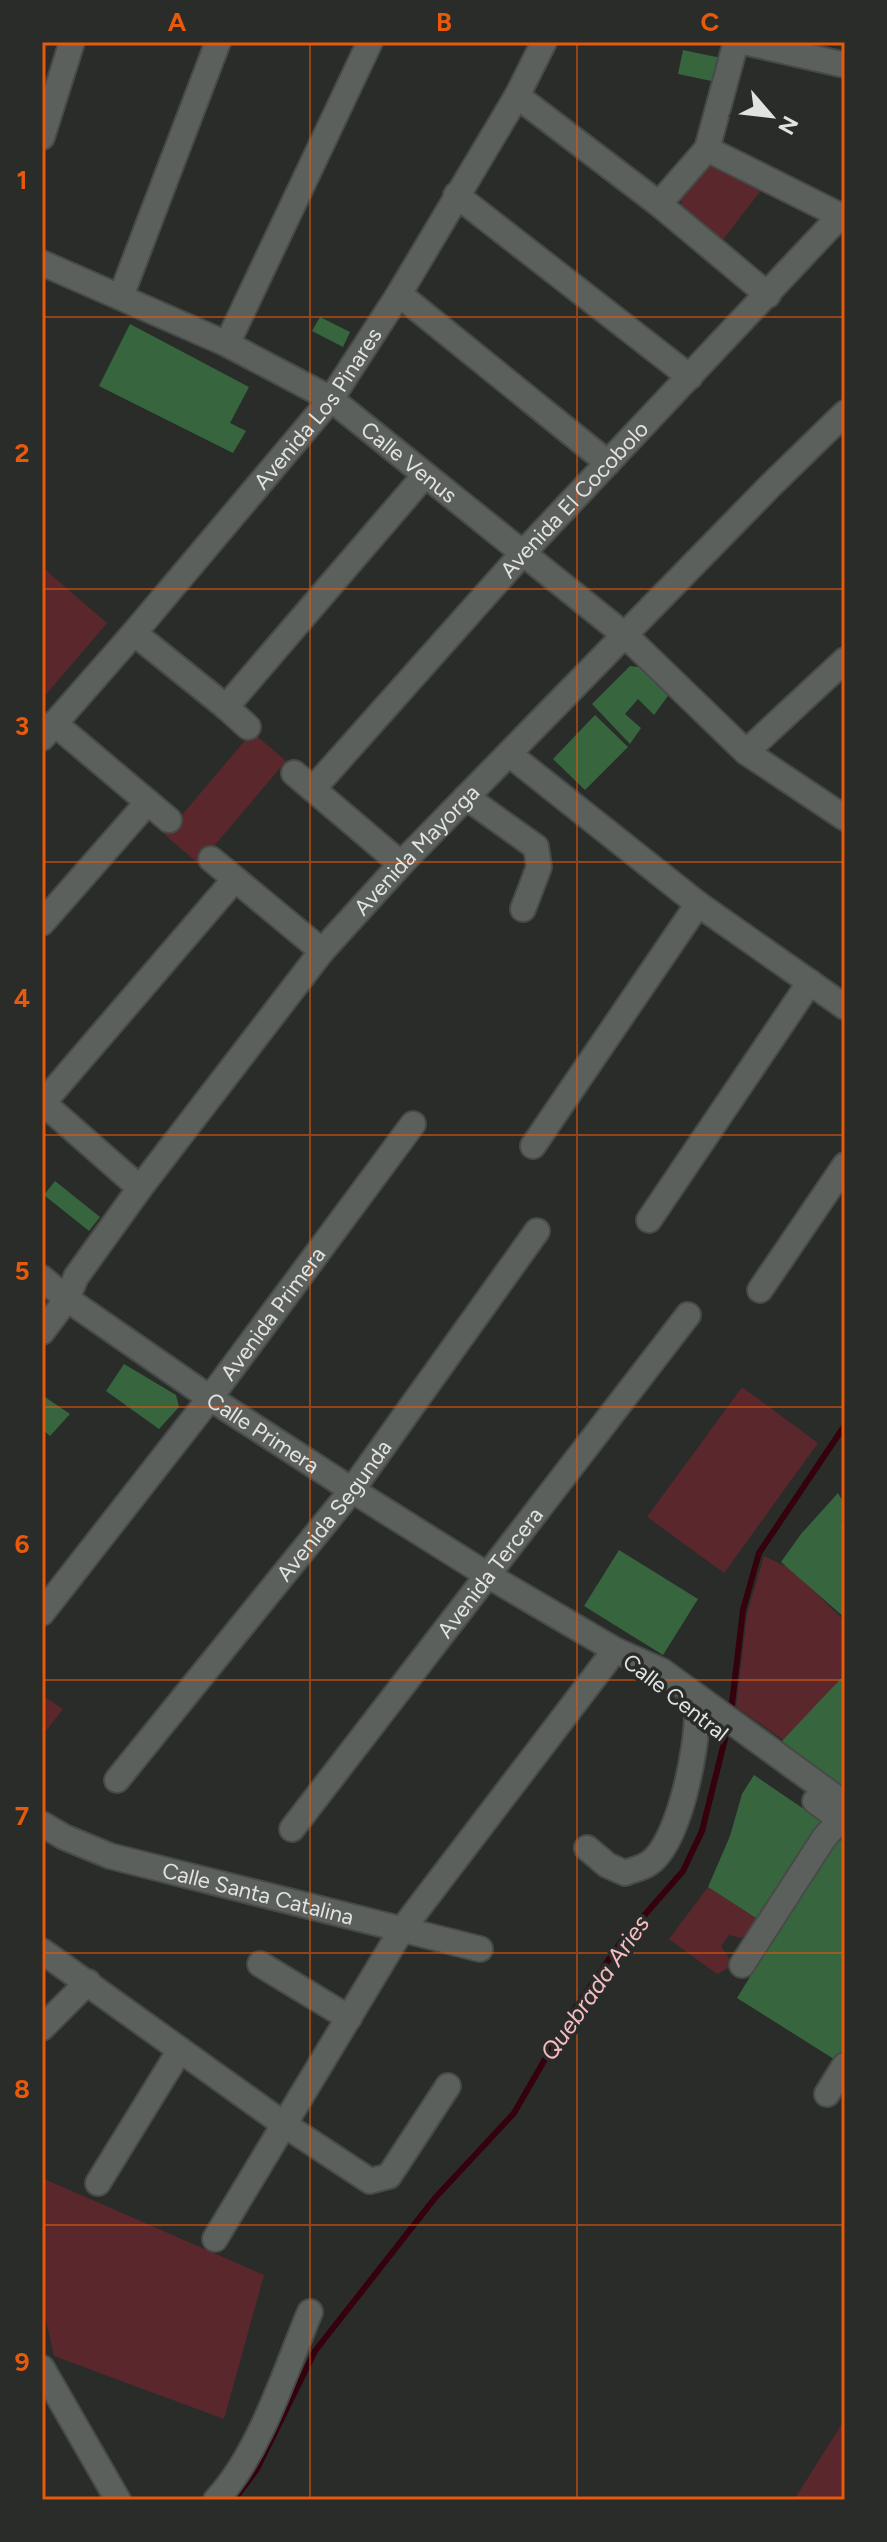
<svg xmlns="http://www.w3.org/2000/svg" width="887" height="2542" font-family="Figtree,sans-serif">
	<rect width="100%" height="100%" fill="#292c29"/>
	<g fill="#5a272d">
		<polygon points="706,160 766,184 722,241 682,210 680,196"/>
		<polygon points="42,567 107,623 42,699"/>
		<polygon points="252,732 286,761 199,864 165,835"/>
		<polygon points="742,1387 818,1443 724,1573 647,1517"/>
		<polygon points="764,1556 791,1569 845,1621 845,1673 785,1741 736,1707 747,1614"/>
		<polygon points="42,1695 63,1709 42,1736"/>
		<polygon points="708,1887 759,1920 749,1933 741,1938 729,1935 721,1946 729,1958 728,1968 717,1974 669,1939"/>
		<polygon points="42,2178 264,2275 224,2419 54,2356 45,2317"/>
		<polygon points="845,2419 845,2500 794,2500"/>
	</g>
	<g fill="none" stroke-linecap="round" stroke-linejoin="round">
		<g stroke="#34010c" stroke-width="6">
			<polyline points="731,1712 743,1610 759,1553 845,1425"/>
			<polyline points="234,2500 257,2469 315,2351 435,2198 514,2113 570,2016 621,1942 683,1871 702,1831 728,1727"/>
		</g>
	</g>
	<g fill="#36653e">
		<polygon points="683,50 726,59 721,83 678,74"/>
		<polygon points="320,317 350,332 343,347 312,331"/>
		<polygon points="130,324 249,387 230,423 246,431 233,453 99,386"/>
		<polygon points="630,666 646,668 670,693 654,715 638,699 625,714 641,728 630,744 592,704"/>
		<polygon points="595,715 628,747 585,790 553,759"/>
		<polygon points="55,1181 100,1217 89,1231 44,1195"/>
		<polygon points="124,1364 176,1395 179,1407 159,1429 106,1391"/>
		<polygon points="42,1395 70,1414 50,1436 42,1429"/>
		<polygon points="838,1493 845,1505 845,1515 841,1522 845,1526 845,1618 781,1562 801,1534"/>
		<polygon points="619,1550 698,1599 663,1655 584,1606"/>
		<polygon points="845,1674 845,1788 782,1741"/>
		<polygon points="754,1775 823,1822 759,1920 708,1887 730,1836 742,1794"/>
		<polygon points="836,1837 845,1843 845,2047 837,2061 737,1998"/>
	</g>
	<g fill="none" stroke-linecap="round" stroke-linejoin="round">
		<g stroke="#474b48" stroke-width="28">
			<g id="minor">
				<polyline points="744,42 845,65"/>
				<polyline points="517,96 659,204 768,295"/>
				<polyline points="42,137 72,42"/>
				<polyline points="707,149 845,218"/>
				<polyline points="456,195 690,377"/>
				<polyline points="659,204 707,149 736,42"/>
				<path id="s1" d="M42,263L227,344L331,399L626,636L746,752L845,818"/>
				<polyline points="399,294 608,463"/>
				<polyline points="121,296 218,42"/>
				<polyline points="227,344 370,42"/>
				<polyline points="134,633 226,707 248,727"/>
				<polyline points="226,707 425,475"/>
				<polyline points="54,723 169,820"/>
				<path id="s2" d="M42,738L134,633L331,399L399,294L517,96L544,42"/>
				<polyline points="746,752 845,660"/>
				<polyline points="509,754 698,904 845,1007"/>
				<polyline points="294,773 401,864"/>
				<path id="s3" d="M313,789L522,554L841,215"/>
				<polyline points="466,797 536,847 539,867 523,909"/>
				<polyline points="211,859 322,951"/>
				<polyline points="42,923 148,802"/>
				<polyline points="42,1102 140,1188"/>
				<polyline points="43,1103 235,879"/>
				<polyline points="533,1146 698,904"/>
				<polyline points="649,1220 810,982"/>
				<path id="s4" d="M42,1278L67,1299L210,1398L352,1490L489,1576L615,1650L662,1671L845,1804"/>
				<polyline points="760,1290 845,1165"/>
				<path id="s5" d="M42,1332L67,1299L76,1277L140,1188L322,951L401,864L770,486L845,413"/>
				<path id="s6" d="M42,1613L210,1398L413,1124"/>
				<path id="s7" d="M117,1780L352,1490L537,1231"/>
				<polyline points="815,1801 845,1823"/>
				<path id="s8" d="M42,1824L64,1837L110,1856L480,1949"/>
				<path id="s9" d="M292,1829L688,1315"/>
				<path d="M587,1848L607,1865L625,1873C632,1870 642,1868 648,1864C679,1845 697,1749 697,1714"/>
				<polyline points="42,1951 285,2125 370,2181 389,2176 448,2086"/>
				<polyline points="260,1964 349,2018"/>
				<polyline points="742,1965 824,1838 845,1814"/>
				<polyline points="42,2028 88,1982"/>
				<polyline points="827,2094 845,2065"/>
				<polyline points="98,2183 180,2050"/>
				<polyline points="215,2239 401,1931 615,1650"/>
				<polyline points="42,2368 118,2500"/>
				<path d="M216,2500C260,2453 285,2371 310,2312"/>
			</g>
		</g>
		<use href="#minor" stroke="#5c605d" stroke-width="24"/>
	</g>
	<path fill="none" stroke="#e8590c" stroke-width="2" stroke-opacity="0.55" d="M310,42V2500M577,42V2500M42,317H845M42,589H845M42,862H845M42,1135H845M42,1407H845M42,1680H845M42,1953H845M42,2225H845"/>
	<g text-anchor="middle" stroke-width="7" stroke-linejoin="round" paint-order="stroke">
		<g font-size="22" fill="#e1e3e1" stroke="#292c29">
			<text dy="8" stroke="none"><textPath href="#s2" startOffset="430">Avenida Los Pinares</textPath></text>
			<text dy="8" stroke="none"><textPath href="#s1" startOffset="420">Calle Venus</textPath></text>
			<text dy="8" stroke="none"><textPath href="#s3" startOffset="390">Avenida El Cocobolo</textPath></text>
			<text dy="8" stroke="none"><textPath href="#s5" startOffset="612">Avenida Mayorga</textPath></text>
			<text dy="8" stroke="none"><textPath href="#s6" startOffset="378">Avenida Primera</textPath></text>
			<text dy="8" stroke="none"><textPath href="#s4" startOffset="270">Calle Primera</textPath></text>
			<text dy="8" stroke="none"><textPath href="#s7" startOffset="346">Avenida Segunda</textPath></text>
			<text dy="8" stroke="none"><textPath href="#s9" startOffset="324">Avenida Tercera</textPath></text>
			<text transform="translate(676 1697) rotate(38)" y="8">Calle Central</text>
			<text dy="8" stroke="none"><textPath href="#s8" startOffset="228">Calle Santa Catalina</textPath></text>
		</g>
		<g font-size="24" font-style="italic" fill="#f7bcc1" stroke="#292c29">
			<text transform="translate(595 1988) rotate(-55)" y="8">Quebrada Aries</text>
		</g>
	</g>
	<rect width="887" height="2542" fill="none" stroke="#292c29" stroke-width="88"/>
	<g transform="translate(771 116) rotate(118)" stroke="#292c29" stroke-width="6" paint-order="stroke">
	<path d="M0-6L14 30L0 20L-14 30Z" fill="#e1e3e1"/>
	<text y="-12" font-size="22" font-weight="bold" text-anchor="middle" fill="#e1e3e1">N</text>
	</g>
	<rect x="44" y="44" width="799" height="2454" fill="none" stroke="#e8590c" stroke-width="3"/>
	<g font-size="26" text-anchor="middle" font-weight="bold" fill="#e8590c">
		<text x="177" y="31">A</text>
		<text x="444" y="31">B</text>
		<text x="710" y="31">C</text>
		<text x="22" y="189">1</text>
		<text x="22" y="462">2</text>
		<text x="22" y="735">3</text>
		<text x="22" y="1007">4</text>
		<text x="22" y="1280">5</text>
		<text x="22" y="1553">6</text>
		<text x="22" y="1825">7</text>
		<text x="22" y="2098">8</text>
		<text x="22" y="2371">9</text>
	</g>
</svg>
